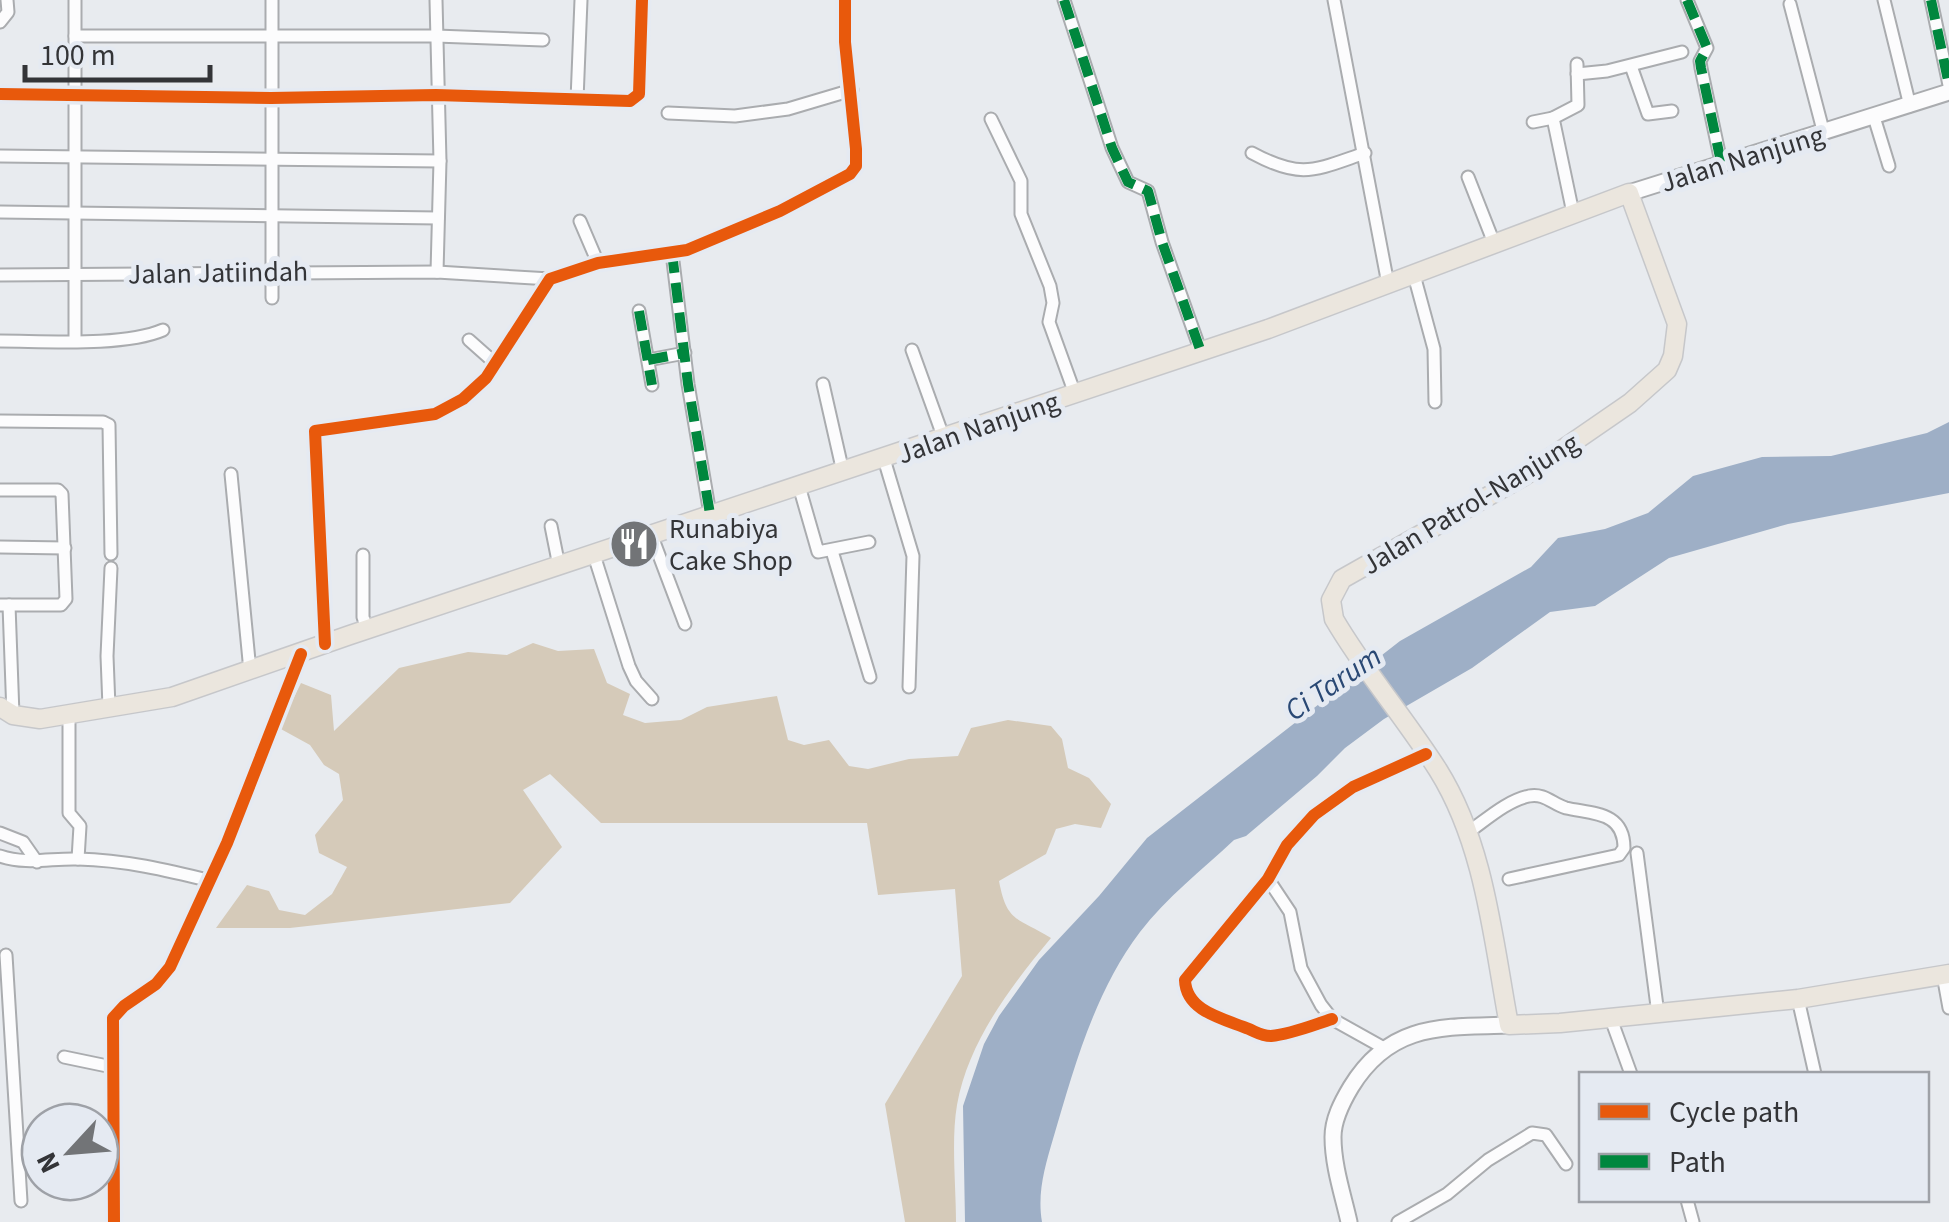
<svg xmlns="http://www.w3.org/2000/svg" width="1949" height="1222" font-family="'Source Sans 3',sans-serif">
	<rect width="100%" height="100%" fill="#e8ebef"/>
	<path fill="#d5cab9" d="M533,643L558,651L594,649L607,683L630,694L623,715L645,723L681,720L707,707L777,696L788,740L804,745L829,740L849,766L868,769L909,759L958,756L971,728L1008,720L1051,726L1062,739L1068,768L1089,778L1111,804L1101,828L1075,824L1056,829L1046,854L999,881C1007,923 1017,917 1051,938C1011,986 968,1042 957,1105C951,1140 956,1186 956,1222H905L885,1104L962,976L955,889L878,895L867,823H601L550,774L523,790L562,847L510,903L290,928H216L247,885L269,891L279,910L305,915L332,894L347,867L319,853L315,835L343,800L339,774L324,765L310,745L279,728L301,683L331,695L334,731L399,668L468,652L507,655Z"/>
	<path fill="#9eafc6" d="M1949,422V493L1788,524L1669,558L1595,606L1550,612L1472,668L1384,719L1345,748L1317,776L1246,836L1234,840C1202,870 1166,898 1140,932C1094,993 1074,1068 1053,1139C1045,1166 1037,1193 1042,1222H965L963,1106L984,1044L999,1016L1039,960L1099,896L1147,838L1400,641L1531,567L1558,538L1605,529L1648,513L1693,476L1762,457L1831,456L1927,433Z"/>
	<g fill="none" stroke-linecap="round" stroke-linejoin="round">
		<g stroke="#aaacaf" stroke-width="15">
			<g id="street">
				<polyline points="436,0 440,161 437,272"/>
				<polyline points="1064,0 1112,148 1128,182 1148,191 1162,242 1201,352"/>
				<polyline points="1334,0 1388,284"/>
				<polyline points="1687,0 1707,48 1700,61 1701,68 1721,162"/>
				<polyline points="1884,0 1910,106"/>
				<polyline points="1931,0 1949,85"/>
				<polyline points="1790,4 1824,134"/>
				<polyline points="0,22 8,12 7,0"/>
				<polyline points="75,36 436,36 543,40"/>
				<polyline points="1631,66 1648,114 1672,111"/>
				<polyline points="1577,74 1607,71 1682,52"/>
				<polyline points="0,94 271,98 436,95 630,101 639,94 642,0"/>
				<polyline points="577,100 581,0"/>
				<polyline points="668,113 735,116 788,109 852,90"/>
				<polyline points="1874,117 1889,166"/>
				<polyline points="991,119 1021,181 1021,214 1050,286 1053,303 1049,322 1075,394"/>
				<polyline points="1533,122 1553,118"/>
				<path d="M1252,153C1302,180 1315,170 1365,153"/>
				<polyline points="0,156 440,161"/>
				<polyline points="1468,177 1494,243"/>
				<polyline points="0,212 438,218"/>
				<polyline points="1573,213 1553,118 1578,105 1577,64"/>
				<polyline points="580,221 598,263"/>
				<polyline points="672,253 688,384 710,514"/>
				<polyline points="0,275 437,272 550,279"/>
				<polyline points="1414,275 1434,349 1435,402"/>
				<polyline points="272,298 272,0"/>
				<polyline points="639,311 652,385"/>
				<polyline points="469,340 496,364"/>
				<path d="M0,341C44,341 123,347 163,330"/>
				<polyline points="75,341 75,0"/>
				<polyline points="912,350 943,436"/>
				<polyline points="648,360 685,353"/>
				<polyline points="823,384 843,472"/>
				<polyline points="0,421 103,422 109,425 111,554"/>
				<polyline points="884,459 913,556 909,687"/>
				<polyline points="231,474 250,671"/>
				<polyline points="799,486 818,552 869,542"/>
				<polyline points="0,490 58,490 62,494 66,599 61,605 0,605"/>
				<polyline points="551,526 559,566"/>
				<polyline points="651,534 685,624"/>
				<polyline points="0,547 65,548"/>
				<polyline points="832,551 870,677"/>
				<polyline points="363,555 363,617 367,629"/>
				<polyline points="594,555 629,666 636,681 652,699"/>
				<polyline points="9,605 13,715"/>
				<polyline points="325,644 315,431 435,414 463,399 486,378 550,279 598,263 687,250 780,211 850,174 856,166 856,149 845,42 845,0"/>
				<polyline points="109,707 107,656 111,568"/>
				<polyline points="69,716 69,813 80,826 78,859"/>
				<polyline points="0,833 23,842 37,862"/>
				<path d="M1467,833C1486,820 1506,801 1529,796C1545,793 1552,804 1566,808C1592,814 1624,811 1624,848L1619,855L1509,879"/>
				<polyline points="1637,853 1658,1014"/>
				<path d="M0,856C26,865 52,858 78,859C124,860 167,870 211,881"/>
				<polyline points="1268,879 1290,912 1301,968 1321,1005 1332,1019 1384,1048"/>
				<polyline points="6,955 21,1201"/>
				<polyline points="1943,975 1949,1008"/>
				<polyline points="1798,999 1815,1074"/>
				<path d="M1332,1019C1313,1025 1292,1034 1271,1036C1262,1036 1258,1033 1249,1029C1225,1019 1186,1012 1185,980L1268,879L1287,845L1314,815L1353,787L1426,754"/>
				<polyline points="1611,1019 1631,1074"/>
				<polyline points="64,1057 112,1067"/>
				<polyline points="19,1153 40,1154"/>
				<polyline points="1687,1200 1693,1222"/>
				<polyline points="114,1222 113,1018 124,1006 156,984 170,967 227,843 301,654"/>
				<polyline points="1398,1222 1447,1194 1488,1160 1532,1133 1546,1135 1566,1164"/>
			</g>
		</g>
		<g stroke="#aaacaf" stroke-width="19">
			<g id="secondary">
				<polyline points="1629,193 1949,92"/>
				<path d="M1349,1222C1343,1195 1333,1166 1333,1137C1333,1119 1342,1102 1351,1087C1390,1023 1442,1027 1509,1025"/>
			</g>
		</g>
		<g stroke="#c6c7ca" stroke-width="21">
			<path id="primary" d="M0,707L13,715L40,719L172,697L350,635L1268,329L1629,193L1677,324L1673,356L1667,370L1630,403L1524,476L1342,579L1331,600L1334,619C1365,672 1405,718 1438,770C1485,845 1493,940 1509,1025L1560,1023L1798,999L1949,974"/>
		</g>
		<use href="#street" stroke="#fcfcfd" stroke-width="11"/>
		<use href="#secondary" stroke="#fcfcfd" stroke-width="15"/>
		<use href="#primary" stroke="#ebe6de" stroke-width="18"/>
		<g stroke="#00873e" stroke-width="10" stroke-dasharray="20 10" stroke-linecap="butt">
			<polyline points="1064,0 1112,148 1128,182 1148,191 1162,242 1201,352"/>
			<polyline points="1687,0 1707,48 1700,61 1701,68 1721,162"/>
			<polyline points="1931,0 1949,85"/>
			<polyline points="672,253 688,384 710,514"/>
			<polyline points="639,311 652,385"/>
			<polyline points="648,360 685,353"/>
		</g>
		<g stroke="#e5eaf2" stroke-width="19">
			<g id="cycleway">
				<polyline points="0,94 271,98 436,95 630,101 639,94 642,0"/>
				<polyline points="325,644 315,431 435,414 463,399 486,378 550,279 598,263 687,250 780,211 850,174 856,166 856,149 845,42 845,0"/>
				<path d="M1332,1019C1313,1025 1292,1034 1271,1036C1262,1036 1258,1033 1249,1029C1225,1019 1186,1012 1185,980L1268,879L1287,845L1314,815L1353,787L1426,754"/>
				<polyline points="114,1222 113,1018 124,1006 156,984 170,967 227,843 301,654"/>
			</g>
		</g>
		<use href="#cycleway" stroke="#e8590c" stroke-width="12"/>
	</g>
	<defs>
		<g id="restaurant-disc" transform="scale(2.5)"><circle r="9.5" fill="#727477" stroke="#e5eaf2"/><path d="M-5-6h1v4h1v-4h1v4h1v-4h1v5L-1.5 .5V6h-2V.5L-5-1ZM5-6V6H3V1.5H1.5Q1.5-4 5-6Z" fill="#fff"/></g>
	</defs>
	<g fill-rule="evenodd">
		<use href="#restaurant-disc" x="634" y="544"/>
	</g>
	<g text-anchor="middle" stroke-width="10" stroke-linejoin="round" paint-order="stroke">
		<g font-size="28" fill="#333437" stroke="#e5eaf2">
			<text transform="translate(1742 158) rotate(-17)" y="10">Jalan Nanjung</text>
			<text transform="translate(218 272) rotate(-1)" y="10">Jalan Jatiindah</text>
			<text transform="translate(978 427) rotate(-19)" y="10">Jalan Nanjung</text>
			<text transform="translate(1470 503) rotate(-31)" y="10">Jalan Patrol-Nanjung</text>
		</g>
		<g font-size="28" fill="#333437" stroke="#e5eaf2" text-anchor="start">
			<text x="669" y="538">Runabiya<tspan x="669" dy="32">Cake Shop</tspan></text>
		</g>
		<g font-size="30" font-style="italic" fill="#294874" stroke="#e5eaf2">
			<text transform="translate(1333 683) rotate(-34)" y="10">Ci Tarum</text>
		</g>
	</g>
	<rect x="1579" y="1072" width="350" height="130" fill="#e5eaf2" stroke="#9ea1a7" stroke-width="2.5"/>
	<rect x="1599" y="1104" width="50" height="15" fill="#e8590c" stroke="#9ea1a7" stroke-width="2.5"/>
	<text x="1669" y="1122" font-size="30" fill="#333437">Cycle path</text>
	<rect x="1599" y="1154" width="50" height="15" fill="#00873e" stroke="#9ea1a7" stroke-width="2.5"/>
	<text x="1669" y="1172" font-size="30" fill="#333437">Path</text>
	<g transform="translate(70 1152) rotate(244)"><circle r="48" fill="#e5eaf2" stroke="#9ea1a7" stroke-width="2.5"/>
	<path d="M0-8L18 38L0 25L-18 38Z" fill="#727477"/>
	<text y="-15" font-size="28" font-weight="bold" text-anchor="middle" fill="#333437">N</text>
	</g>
	<path d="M25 65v15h185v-15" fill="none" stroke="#333437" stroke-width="5"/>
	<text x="40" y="65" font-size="30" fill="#333437" stroke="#e5eaf2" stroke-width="8" paint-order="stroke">100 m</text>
</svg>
